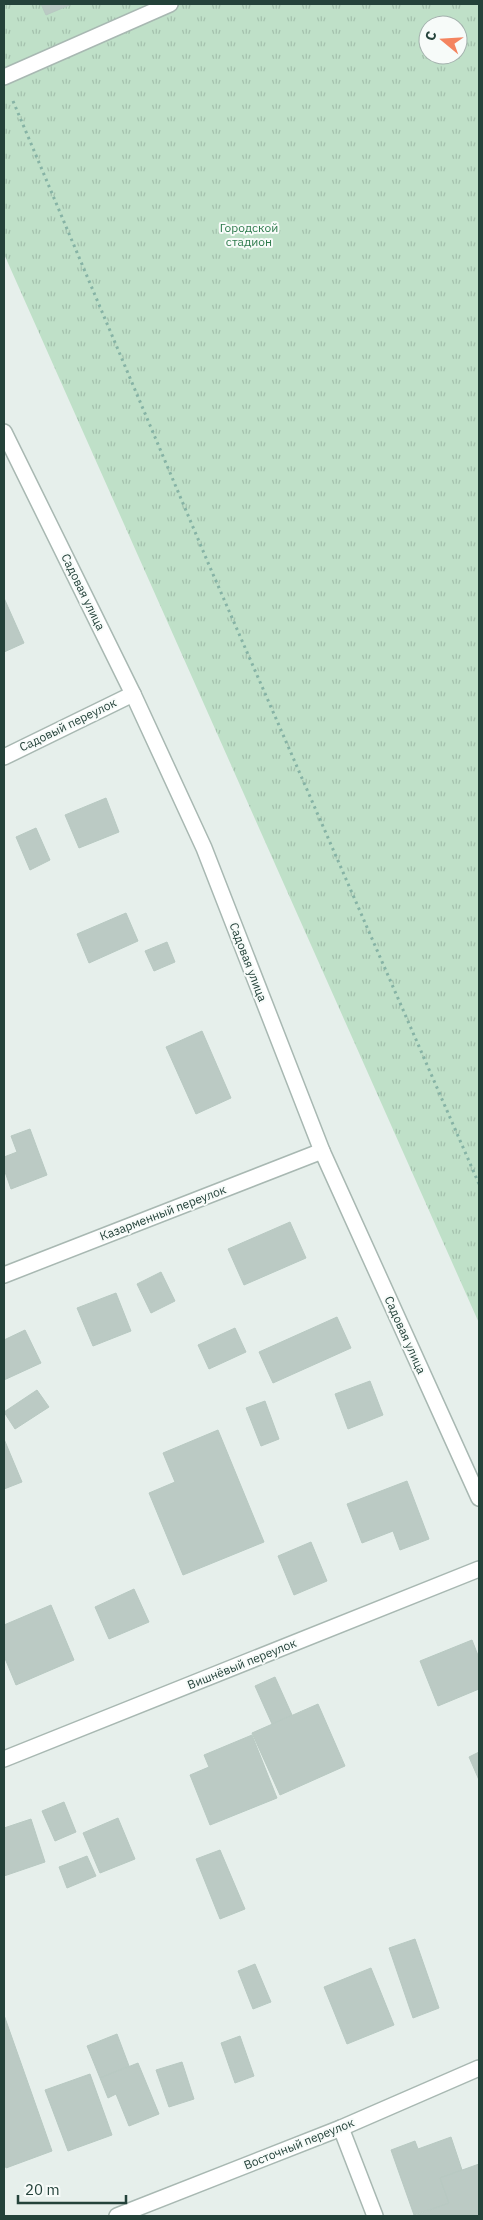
<svg xmlns="http://www.w3.org/2000/svg" width="483" height="2220" font-family="'IBM Plex Sans',sans-serif">
	<defs>
		<pattern id="park-tufts" width="24" height="20" patternUnits="userSpaceOnUse" patternTransform="scale(1.25)"><rect width="24" height="20" fill="#bfe0c8"/><path d="M3 7l-1-3M5 7V3M7 7l1-3M15 17l-1-3M17 17v-4M19 17l1-3" fill="none" stroke="#a4c1ad"/></pattern>
	</defs>
	<rect width="100%" height="100%" fill="#e6efeb"/>
	<path fill="url(#park-tufts)" fill-rule="evenodd" d="M4,4H479V1323L4,254ZM428,25H458V55H428Z"/>
	<g fill="#bbcac4" stroke="#b8c9c2">
		<polygon points="41,4 72,4 46,15"/>
		<polygon points="4,598 24,643 4,652"/>
		<polygon points="106,798 119,832 79,848 65,815"/>
		<polygon points="36,828 50,860 30,870 16,837"/>
		<polygon points="126,913 138,941 89,963 77,934"/>
		<polygon points="167,942 175,962 154,971 145,951"/>
		<polygon points="202,1031 231,1098 196,1114 166,1047"/>
		<polygon points="30,1129 47,1175 11,1189 4,1169 4,1157 17,1152 11,1136"/>
		<polygon points="290,1222 306,1258 244,1285 228,1249"/>
		<polygon points="161,1272 175,1301 151,1313 137,1284"/>
		<polygon points="116,1293 131,1331 93,1346 77,1308"/>
		<polygon points="337,1317 351,1348 273,1383 259,1352"/>
		<polygon points="235,1328 246,1352 209,1369 198,1345"/>
		<polygon points="25,1330 41,1363 4,1380 4,1340"/>
		<polygon points="370,1381 383,1415 348,1429 335,1394"/>
		<polygon points="37,1390 49,1407 15,1429 4,1412"/>
		<polygon points="265,1401 279,1439 261,1446 246,1408"/>
		<polygon points="218,1430 264,1542 183,1575 149,1493 175,1482 163,1453"/>
		<polygon points="4,1439 22,1482 4,1489"/>
		<polygon points="407,1481 429,1539 400,1550 393,1531 362,1543 347,1504"/>
		<polygon points="311,1542 327,1581 294,1595 278,1556"/>
		<polygon points="134,1589 149,1622 109,1639 95,1607"/>
		<polygon points="51,1605 74,1660 16,1685 4,1656 4,1625"/>
		<polygon points="472,1640 479,1658 479,1689 438,1706 420,1661"/>
		<polygon points="275,1677 292,1715 272,1724 255,1686"/>
		<polygon points="318,1704 345,1766 280,1795 252,1733"/>
		<polygon points="252,1735 277,1798 210,1825 190,1775 209,1767 204,1755"/>
		<polygon points="479,1752 479,1780 469,1757"/>
		<polygon points="64,1802 76,1832 55,1841 42,1811"/>
		<polygon points="118,1818 135,1859 100,1873 83,1833"/>
		<polygon points="31,1819 45,1862 4,1876 4,1828"/>
		<polygon points="220,1850 245,1909 220,1919 196,1859"/>
		<polygon points="87,1856 96,1876 67,1888 59,1867"/>
		<polygon points="415,1939 439,2008 413,2018 389,1948"/>
		<polygon points="255,1964 271,2002 253,2009 238,1971"/>
		<polygon points="371,1968 394,2025 347,2044 324,1987"/>
		<polygon points="4,2015 52,2151 6,2168 4,2162"/>
		<polygon points="117,2034 129,2066 100,2078 87,2046"/>
		<polygon points="240,2036 254,2076 235,2083 221,2043"/>
		<polygon points="182,2062 194,2099 169,2107 156,2070"/>
		<polygon points="138,2063 159,2114 129,2126 116,2094 108,2098 100,2078"/>
		<polygon points="90,2074 112,2135 68,2151 45,2090"/>
		<polygon points="451,2137 462,2170 440,2178 449,2203 414,2215 391,2150 415,2141 418,2149"/>
		<polygon points="479,2164 479,2216 414,2216 449,2203 440,2178"/>
	</g>
	<g fill="none" stroke-linecap="round" stroke-linejoin="round">
		<g stroke="#a8b8b2" stroke-width="18">
			<g id="minor">
				<polyline points="4,77 170,4"/>
				<polyline points="4,432 133,694 204,848 322,1151 479,1498"/>
				<polyline points="4,757 133,694"/>
				<polyline points="4,1275 322,1151"/>
				<polyline points="4,1759 479,1569"/>
				<polyline points="341,2128 375,2216"/>
				<polyline points="117,2216 341,2128 479,2068"/>
			</g>
		</g>
		<polyline stroke="#86b3a5" stroke-width="3" stroke-dasharray="2.5 4" stroke-linecap="butt" points="13,101 209,565 479,1184"/>
		<use href="#minor" stroke="#fff" stroke-width="15"/>
	</g>
	<g text-anchor="middle" stroke-width="4" stroke-linejoin="round" paint-order="stroke">
		<g font-size="12" fill="#2d7a4b" stroke="#f7fbf9">
			<text x="249" y="232">Городской<tspan x="249" dy="14">стадион</tspan></text>
		</g>
		<g font-size="12" fill="#24423a" stroke="#f7fbf9">
			<text transform="translate(83 592) rotate(64)" y="4">Садовая улица</text>
			<text transform="translate(68 725) rotate(-26)" y="4">Садовый переулок</text>
			<text transform="translate(248 962) rotate(69)" y="4">Садовая улица</text>
			<text transform="translate(163 1213) rotate(-21)" y="4">Казарменный переулок</text>
			<text transform="translate(405 1335) rotate(66)" y="4">Садовая улица</text>
			<text transform="translate(242 1664) rotate(-22)" y="4">Вишнёвый переулок</text>
			<text transform="translate(299 2144) rotate(-22)" y="4">Восточный переулок</text>
		</g>
	</g>
	<rect width="483" height="2220" fill="none" stroke="#24423a" stroke-width="10"/>
	<g transform="translate(443 40) rotate(288)"><circle r="24" fill="#f7fbf9" stroke="#a3b1ad"/>
	<path d="M0-4L9 19L0 12L-9 19Z" fill="#f4845f"/>
	<text y="-8" font-size="14" font-weight="bold" text-anchor="middle" fill="#24423a">С</text>
	</g>
	<path d="M18 2195v8h108v-8" fill="none" stroke="#24423a" stroke-width="2.5"/>
	<text x="25" y="2195" font-size="15" fill="#24423a" stroke="#f7fbf9" stroke-width="4" paint-order="stroke">20 m</text>
</svg>
